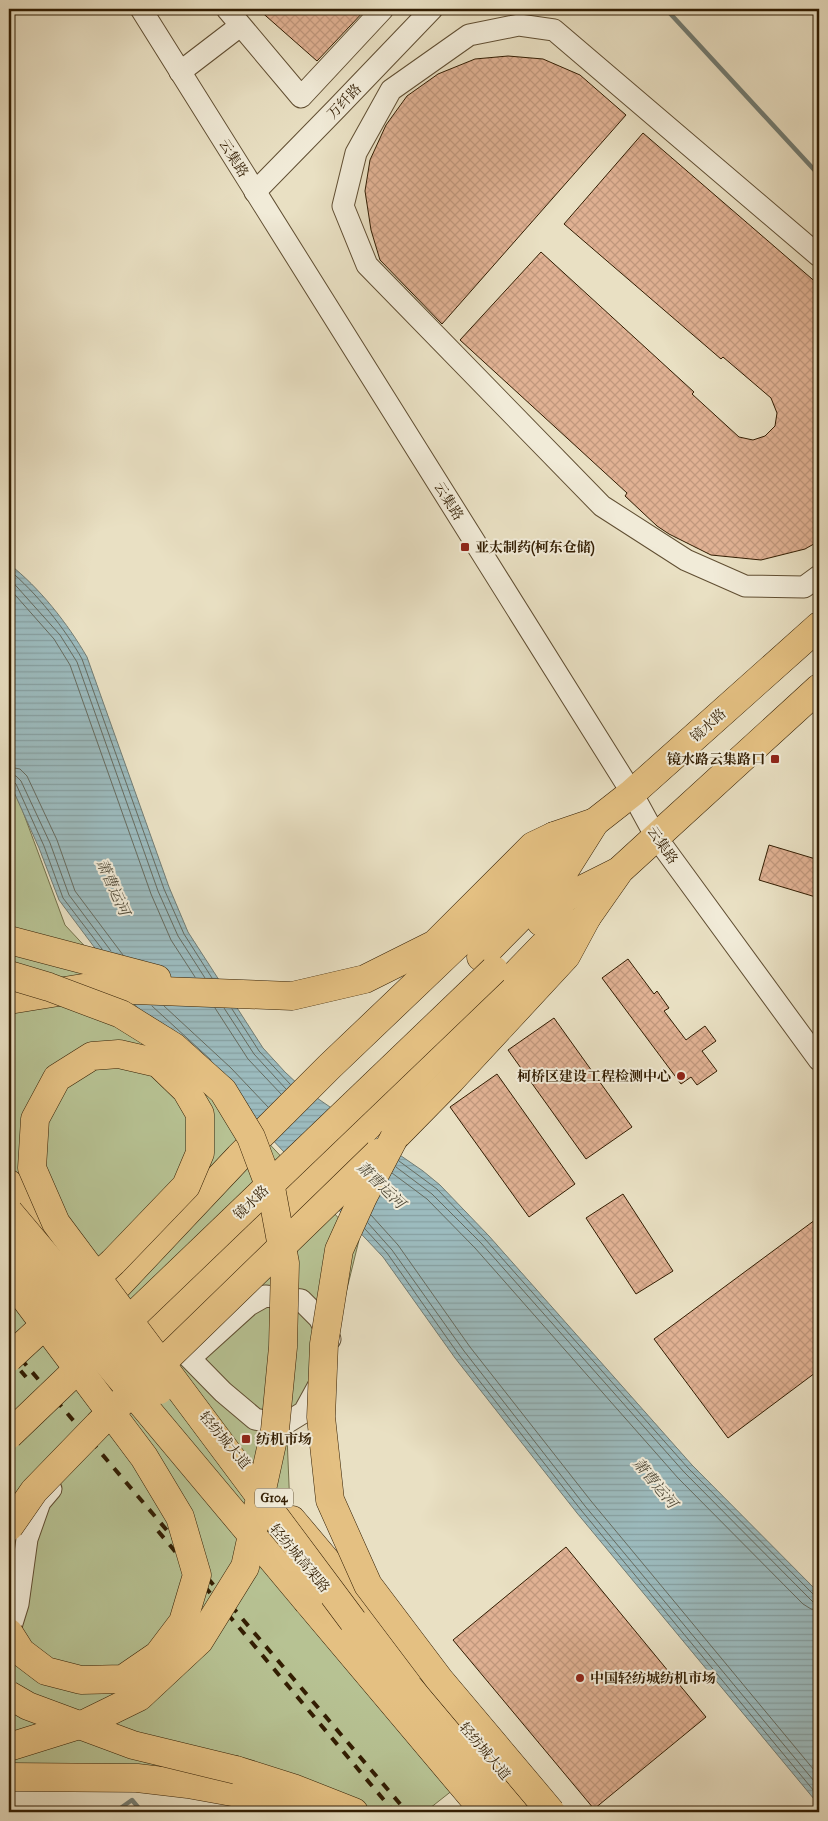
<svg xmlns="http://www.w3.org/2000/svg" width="828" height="1821" font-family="'IM FELL Great Primer','Noto Serif SC',serif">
	<defs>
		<pattern id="water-rules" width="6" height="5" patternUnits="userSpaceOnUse" patternTransform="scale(1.25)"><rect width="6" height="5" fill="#9cbbbe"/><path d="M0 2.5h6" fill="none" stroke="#87a0a2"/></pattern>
		<pattern id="building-cross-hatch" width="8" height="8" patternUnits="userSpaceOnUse" patternTransform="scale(1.25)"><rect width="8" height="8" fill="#e0b193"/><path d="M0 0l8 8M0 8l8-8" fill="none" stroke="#c1987d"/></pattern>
	</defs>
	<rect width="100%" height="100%" fill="#e9e0c3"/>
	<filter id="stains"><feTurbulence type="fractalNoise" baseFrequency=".004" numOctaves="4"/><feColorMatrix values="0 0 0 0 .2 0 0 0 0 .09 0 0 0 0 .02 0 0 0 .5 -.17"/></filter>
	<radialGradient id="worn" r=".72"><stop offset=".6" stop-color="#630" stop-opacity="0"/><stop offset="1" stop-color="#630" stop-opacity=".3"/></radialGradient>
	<polygon fill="#b7c293" stroke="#74704a" points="9,774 65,925 359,1240 343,1305 328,1391 287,1436 290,1509 491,1760 425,1812 241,1812 215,1786 9,1777"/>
	<path fill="url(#water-rules)" stroke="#727c73" d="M9,564C39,587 68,624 87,657L169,887L188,932L263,1048L285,1072L301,1087L423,1171L440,1185L489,1236L692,1465L819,1593V1805L577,1513L455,1358L383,1257L218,1082L135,1005L130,995L59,900L39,848L9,781Z"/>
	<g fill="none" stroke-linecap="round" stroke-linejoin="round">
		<g stroke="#676c60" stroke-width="1">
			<path d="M9,570C35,591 66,630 82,659L164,889L184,934L212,978"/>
			<polyline points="9,578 60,635 77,662 158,891 178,936 205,978"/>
			<polyline points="9,588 54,639 70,665 151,894 171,940 195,977"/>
			<polyline points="9,767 20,769 27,776 57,840 75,891 123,955"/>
			<polyline points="9,774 16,776 21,781 50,843 69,895 111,951"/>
			<polyline points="9,781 13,781 16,784 44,846 63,898 102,949"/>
			<polyline points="152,1006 211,1060"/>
			<polyline points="164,1006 231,1068 268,1107"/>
			<polyline points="215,1008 248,1059 281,1094"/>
			<polyline points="224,1008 254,1054 286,1089"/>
			<polyline points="232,1009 259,1051 290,1084"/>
			<polyline points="399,1161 437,1189 485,1239 688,1468 813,1594 819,1596"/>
			<polyline points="396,1167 432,1194 481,1243 684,1472 809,1598 813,1602 819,1602"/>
			<polyline points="392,1173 427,1199 475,1248 678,1478 803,1604 811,1609 819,1610"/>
			<polyline points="371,1215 398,1245 470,1347 591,1501 819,1776"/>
			<polyline points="368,1223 392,1250 464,1351 585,1506 819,1787"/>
			<polyline points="365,1229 387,1253 459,1355 581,1510 819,1797"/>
		</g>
		<g stroke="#727c73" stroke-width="4.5">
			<polyline points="666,9 819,175"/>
			<polyline points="115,1812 132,1800 142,1812"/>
		</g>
	</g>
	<g fill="url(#building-cross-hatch)" stroke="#321d02">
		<polygon points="258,9 366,9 317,61"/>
		<polygon points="508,56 543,59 580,75 626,115 442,324 380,260 371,230 365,191 370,160 386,125 407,96 438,74 475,59"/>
		<polygon points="643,133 819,285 819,541 805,549 761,560 711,555 669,534 657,526 625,496 627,493 460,340 541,252 694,392 692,394 739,437 753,440 765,436 775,426 777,413 771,398 723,357 721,359 564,224"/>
		<polygon points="769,845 819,860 819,898 759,880"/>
		<polygon points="628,959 654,994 657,991 669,1008 664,1011 686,1040 705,1026 716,1041 702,1051 717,1071 697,1085 691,1077 681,1084 602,978"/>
		<polygon points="554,1018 632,1127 586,1159 508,1050"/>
		<polygon points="497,1074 575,1184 529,1217 450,1107"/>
		<polygon points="623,1194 673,1271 636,1294 586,1218"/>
		<polygon points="819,1217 819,1370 728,1438 654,1339"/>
		<polygon points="566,1547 706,1717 594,1809 453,1640"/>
	</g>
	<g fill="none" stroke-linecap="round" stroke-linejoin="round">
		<g stroke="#604e32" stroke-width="23">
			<g id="minor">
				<polyline points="141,9 632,793 656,837 819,1060"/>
				<polyline points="227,9 301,97 383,9"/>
				<polyline points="180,72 240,26"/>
				<polyline points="255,192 337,108 432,9"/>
				<polyline points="819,256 554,30 519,25 469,35 391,90 356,153 343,206 367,265 602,506 686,560 745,586 804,587 819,576"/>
				<polyline points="168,1336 223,1392 255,1419 283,1425 304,1412 321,1381"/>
				<polyline points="196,1353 249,1305 265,1296 301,1300 319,1318 330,1339"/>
				<polyline points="9,1633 18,1604 27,1539 40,1502 51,1489"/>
			</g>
		</g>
		<g stroke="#321d02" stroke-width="29">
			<g id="major">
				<polyline points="541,922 565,898 617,872"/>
				<polyline points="481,957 561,876 595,822 632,793 819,626"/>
				<polyline points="9,1184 64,1250"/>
				<polyline points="91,1310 105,1299 239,1157 329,1067 547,859 554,836"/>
				<polyline points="128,1357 295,1199 379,1115 543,946 587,917 620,870 819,688"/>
				<polyline points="292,1520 414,1665"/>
			</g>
		</g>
		<g stroke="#321d02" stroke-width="29">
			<g id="highway">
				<polyline points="9,940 157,979"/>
				<polyline points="9,1000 83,988 292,996 365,979 435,944 533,846 554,836 595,822"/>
				<polyline points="394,1138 451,1080 566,956 587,917"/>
				<polyline points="308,1602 485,1812"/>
				<polyline points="353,1621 514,1812"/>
				<polyline points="236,1770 293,1788 354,1812"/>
				<polyline points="9,1777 137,1778 188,1784 276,1800 312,1812"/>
			</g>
		</g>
		<use href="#minor" stroke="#f1ebd8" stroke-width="21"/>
		<use href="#major" stroke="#e4c082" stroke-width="28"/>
		<use href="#highway" stroke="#e4c082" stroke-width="28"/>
		<g stroke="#321d02" stroke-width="4" stroke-dasharray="9 9" stroke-linecap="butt">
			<polyline points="9,1345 407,1812"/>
			<polyline points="9,1357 26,1377"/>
			<polyline points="158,1531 394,1812"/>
		</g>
		<g stroke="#321d02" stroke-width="29" stroke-linecap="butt">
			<polyline id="major-bridge" points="9,1435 494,970"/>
		</g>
		<g stroke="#321d02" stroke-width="29" stroke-linecap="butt">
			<g id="highway-bridge">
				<polyline points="9,975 49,987 121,1014 174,1047 223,1091 251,1137 272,1193 285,1263 283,1347 275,1430 245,1567 199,1641 139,1697 86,1723 9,1747"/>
				<polyline points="394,1138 363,1197 339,1250 324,1344 321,1417 330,1500 368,1585 439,1679 551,1812"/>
				<polyline points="9,1212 159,1390"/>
				<polyline points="9,1245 308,1602"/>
				<polyline points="9,1277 144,1457 180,1517 197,1575 183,1622 158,1655 123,1679 81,1680 46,1671 21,1652 9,1633"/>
				<polyline points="9,1358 113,1262 186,1186 200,1153 200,1114 186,1090 158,1063 119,1054 92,1056 57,1078 35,1119 32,1168 56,1223 353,1621"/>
				<polyline points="9,1527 34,1491 98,1425 378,1153"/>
				<polyline points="9,1695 28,1706 133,1745 236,1770"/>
			</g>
		</g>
		<use href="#major-bridge" stroke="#e4c082" stroke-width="28"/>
		<use href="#highway-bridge" stroke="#e4c082" stroke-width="28"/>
	</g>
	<g fill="#8f2418" stroke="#f1ebd8" stroke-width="2">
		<rect x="460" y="542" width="10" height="10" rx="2.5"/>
		<rect x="770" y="754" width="10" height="10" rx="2.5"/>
		<circle cx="681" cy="1076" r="5"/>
		<rect x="241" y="1434" width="10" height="10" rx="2.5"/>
		<circle cx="580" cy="1678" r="5"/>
	</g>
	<g text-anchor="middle" stroke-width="4" stroke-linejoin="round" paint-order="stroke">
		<rect fill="#f1ebd8" stroke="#6b5b42" stroke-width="1" x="255" y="1488.5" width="38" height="19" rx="4"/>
		<g font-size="12" font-weight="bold" fill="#321d02">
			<text x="274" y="1502">G104</text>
		</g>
		<g font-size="14" fill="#321d02" stroke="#f1ebd8">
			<text transform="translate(344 101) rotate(-46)" y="5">万纤路</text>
			<text transform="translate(234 158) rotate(58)" y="5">云集路</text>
			<text transform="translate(449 501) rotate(58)" y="5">云集路</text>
			<text transform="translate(708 725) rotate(-42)" y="5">镜水路</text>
			<text transform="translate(663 845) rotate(56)" y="5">云集路</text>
			<text transform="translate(251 1202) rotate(-44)" y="5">镜水路</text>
			<text transform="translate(225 1440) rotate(50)" y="5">轻纺城大道</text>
			<text transform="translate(300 1558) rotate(50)" y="5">轻纺城高架路</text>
			<text transform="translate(485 1751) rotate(50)" y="5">轻纺城大道</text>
		</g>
		<g font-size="14" font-weight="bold" fill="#321d02" stroke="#f1ebd8" text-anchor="start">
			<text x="475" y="552">亚太制药(柯东仓储)</text>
			<text x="765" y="764" text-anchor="end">镜水路云集路口</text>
			<text x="671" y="1081" text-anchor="end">柯桥区建设工程检测中心</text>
			<text x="256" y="1444">纺机市场</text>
			<text x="590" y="1683">中国轻纺城纺机市场</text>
		</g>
		<g font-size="15" font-style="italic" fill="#524c3a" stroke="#f1ebd8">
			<text transform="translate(113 887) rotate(66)" y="5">萧曹运河</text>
			<text transform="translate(381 1185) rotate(44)" y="5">萧曹运河</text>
			<text transform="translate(655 1483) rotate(50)" y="5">萧曹运河</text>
		</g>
	</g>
	<rect width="828" height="1821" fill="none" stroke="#e9e0c3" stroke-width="30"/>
	<rect x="10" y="10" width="808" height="1801" fill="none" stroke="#321d02" stroke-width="2.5"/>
	<rect x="15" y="15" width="798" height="1791" fill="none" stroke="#321d02"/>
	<rect width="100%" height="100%" filter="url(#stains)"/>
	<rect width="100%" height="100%" fill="url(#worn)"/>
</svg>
